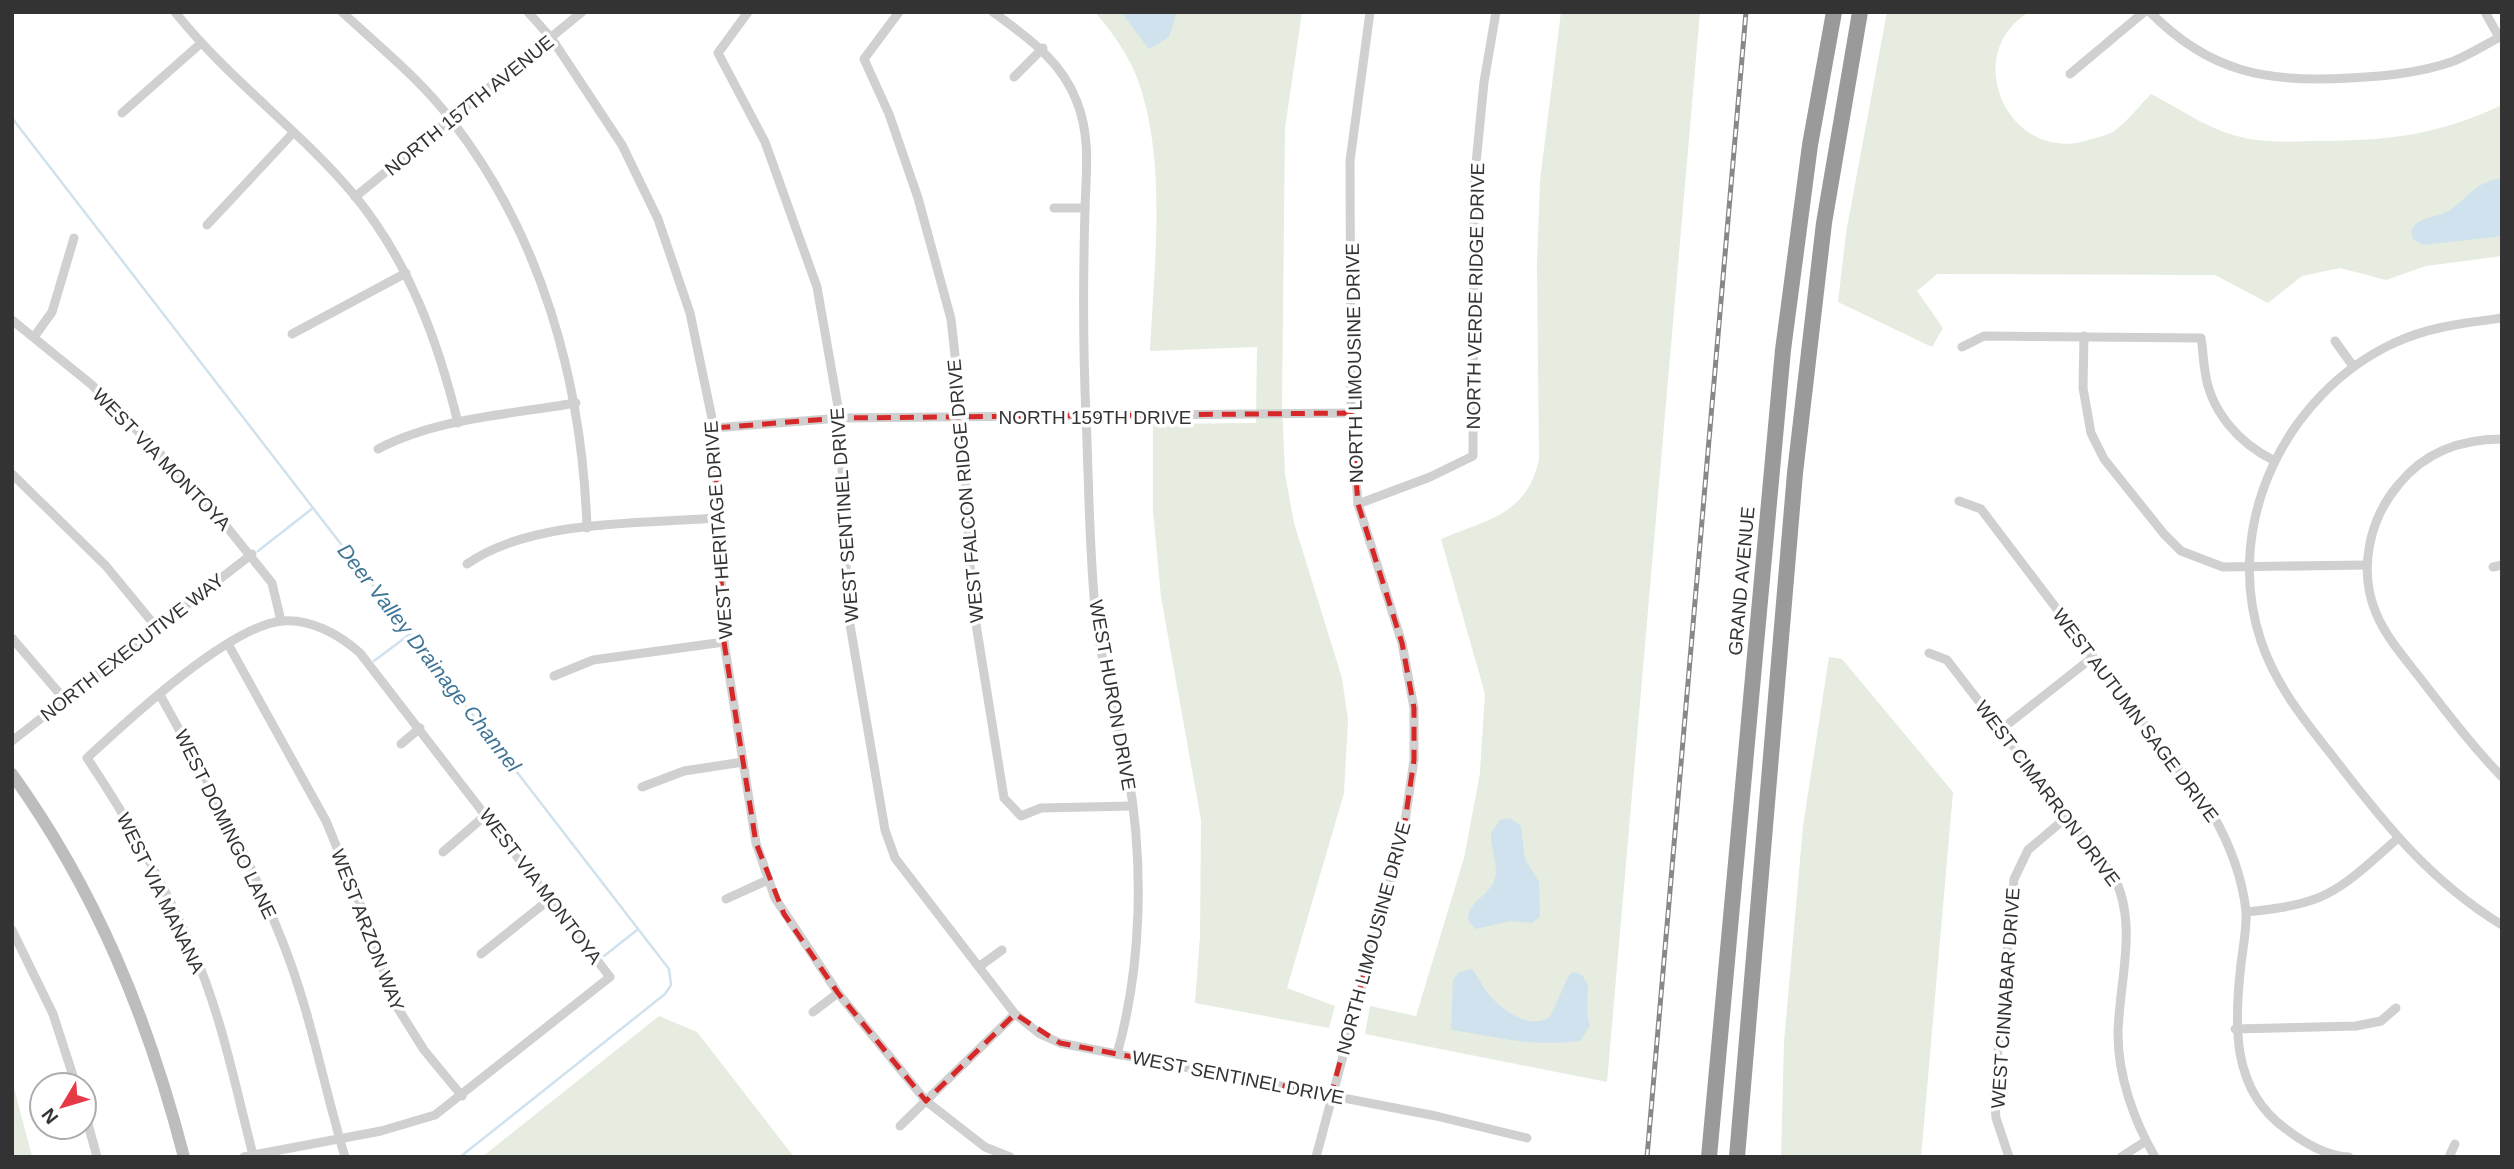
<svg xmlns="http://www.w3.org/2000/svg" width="2514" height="1169" font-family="Arial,sans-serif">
	<rect width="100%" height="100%" fill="#fff"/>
	<g fill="#e6ecdf">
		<path d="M1095,12H1302L1285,128L1282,404L1285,474L1294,523L1342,678L1348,720L1344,793L1287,988L1335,1006L1329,1028L1195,1003L1200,936L1201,820L1161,597L1153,511V424L1256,423L1257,347L1150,351C1154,265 1168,157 1136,75C1126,51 1111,31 1095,12Z"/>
		<path d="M1561,12H1700L1607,1082L1365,1034L1370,1006L1416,1016L1464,858L1480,773L1485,694L1441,539C1488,519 1527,515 1539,459L1537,263L1540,181Z"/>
		<path d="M1887,12H2029C1958,55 2010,168 2092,139C2099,137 2107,135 2113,132C2127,122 2139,106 2151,94C2177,107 2205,127 2233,135C2260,143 2286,142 2313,141C2386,141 2436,136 2502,105V256L2426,266L2386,280L2340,268L2302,276L2268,303L2215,275L1937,274L1917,291L1943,328L1932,347L1838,302L1846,233Z"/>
		<polygon points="1829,657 1842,659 1953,792 1921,1157 1781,1157 1784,1043 1803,826"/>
		<polygon points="659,1016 697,1032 794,1157 482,1157"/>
		<polygon points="12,1080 32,1157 12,1157"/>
	</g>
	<g fill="#cfe2ee">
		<polygon points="1121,12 1177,12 1169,37 1149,49"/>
		<path d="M2502,178V236L2423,245L2413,239L2411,231C2419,215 2436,219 2450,210C2471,196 2473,183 2502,178Z"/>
		<path d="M1510,818L1521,826L1525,859L1539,882L1540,917L1531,923L1510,921L1475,929L1468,920C1468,901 1486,898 1493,883C1501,869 1490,849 1491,833L1500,820Z"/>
		<path d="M1472,969C1477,975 1480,981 1484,988C1496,1006 1528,1032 1550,1017L1569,975L1574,972L1582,975L1588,985L1587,1012L1590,1026L1580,1041C1530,1047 1500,1037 1451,1030L1453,980L1459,972Z"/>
	</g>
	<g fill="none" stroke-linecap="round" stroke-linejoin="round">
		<g stroke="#cfe2ee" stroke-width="2.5">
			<polyline points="12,118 669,969 671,985 665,994 460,1157"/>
			<polyline points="258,551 313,508"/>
			<polyline points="374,661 410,634"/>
			<polyline points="604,956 637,930"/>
		</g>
		<g stroke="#d0d0d0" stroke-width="9">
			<path d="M175,12C229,80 300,130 355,196C409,262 438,341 458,423"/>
			<path d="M342,12C380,47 421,80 452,121C542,237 582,382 587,528"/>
			<polyline points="528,12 552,39 622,145 658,219 690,313 714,428 724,642 756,843 775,898 838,993 926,1101 985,1147 1010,1157"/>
			<polyline points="748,12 718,53 765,142 817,287 840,418 848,613 885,830 895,858 1015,1014 1040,1034 1060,1043 1436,1116 1527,1138"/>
			<polyline points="899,12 864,59 889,114 918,198 951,319 962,418 972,599 1004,798 1021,816 1041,808 1132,806"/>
			<path d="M993,12C1027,37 1062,61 1077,102C1091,138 1086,172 1085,210C1083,278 1083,348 1086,417C1089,483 1089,552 1096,618C1102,670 1118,722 1128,773C1144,863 1142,966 1117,1054"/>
			<path d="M2150,12C2210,73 2268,83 2350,78C2386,76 2420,73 2454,61C2471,54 2486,44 2502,36"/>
			<polyline points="2485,12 2499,37"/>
			<polyline points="2070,74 2144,12"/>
			<polyline points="1014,77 1043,48"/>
			<polyline points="122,113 200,44"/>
			<polyline points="355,197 582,12"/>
			<polyline points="1054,208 1085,208"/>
			<polyline points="207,225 293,133"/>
			<path d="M2502,318C2464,323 2428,327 2394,343C2285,394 2222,525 2261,641C2276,686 2305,721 2334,758C2384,823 2430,881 2502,925"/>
			<polyline points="12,320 92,385 202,496 272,583 281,621"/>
			<polyline points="292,334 406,273"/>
			<polyline points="2084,336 2083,388 2091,433 2104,459 2164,534 2181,551 2223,567 2367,565"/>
			<polyline points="34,337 52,312 74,238"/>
			<polyline points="2335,341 2353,366"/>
			<path d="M1962,347L1984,336L2201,338C2203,349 2203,360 2205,371C2210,411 2239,443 2273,460"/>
			<polyline points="714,428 840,418 1351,413"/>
			<path d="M2502,439C2461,439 2425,452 2399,484C2369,519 2358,570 2376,613C2387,640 2410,664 2427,687C2451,718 2475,749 2502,777"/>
			<path d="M378,449C437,418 512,414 576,403"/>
			<polyline points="12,474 106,566 157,628"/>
			<path d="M1959,501L1981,509L2213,815C2230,845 2242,876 2246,911C2247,928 2243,947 2241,964C2234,1024 2231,1090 2286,1129C2303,1142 2327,1156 2349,1157"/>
			<polyline points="1358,504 1430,477 1473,456 1474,184 1484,82 1496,12"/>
			<path d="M467,564C531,519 640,524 717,518"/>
			<polyline points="2493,567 2502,565"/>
			<polyline points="12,638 65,700"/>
			<polyline points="228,644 326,821 372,933 392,999 424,1050 462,1096"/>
			<path d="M1929,653L1947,660L2113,875C2139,923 2119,981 2118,1034C2118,1076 2134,1121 2155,1157"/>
			<polyline points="554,676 593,660 724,642"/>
			<path d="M160,695C204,774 248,854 281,938C310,1009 323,1084 345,1157"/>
			<polyline points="2003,728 2093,657"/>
			<polyline points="12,741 252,554"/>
			<polyline points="401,744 420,728"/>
			<polyline points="642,787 684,771 743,762"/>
			<polyline points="443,852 487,814"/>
			<polyline points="726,899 768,880"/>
			<path d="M2246,912C2328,904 2337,892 2397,839"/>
			<polyline points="12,930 53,1014 76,1085"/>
			<polyline points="481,954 550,899"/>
			<polyline points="980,966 1002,950"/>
			<polyline points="813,1012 838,993"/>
			<polyline points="2235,1029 2356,1026 2381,1021 2396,1008"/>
			<polyline points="84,1109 97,1157"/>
			<polyline points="900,1126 1015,1014"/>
			<path d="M244,1157L253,1155L381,1131L435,1115L610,977L360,653C340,635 310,618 282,621C229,626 128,720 87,758C129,820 165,886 195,955C222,1018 236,1089 253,1155V1157"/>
			<polyline points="1316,1157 1404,828 1414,760 1414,708 1402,643 1358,504 1351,413 1350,161 1370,12"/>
			<polyline points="2009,1157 1996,1118 1994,1093 2014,879 2028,850 2068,816"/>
			<polyline points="2121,1157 2146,1141"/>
			<polyline points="2449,1157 2455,1144"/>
		</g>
		<path stroke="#bdbdbd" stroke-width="12" d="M12,774C96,891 148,1018 184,1157"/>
		<g stroke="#9a9a9a" stroke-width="16">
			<polyline points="1709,1157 1783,350 1810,145 1834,12"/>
			<polyline points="1737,1157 1795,473 1824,223 1860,12"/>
		</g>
		<g stroke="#888" stroke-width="5">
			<polyline id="rail" points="1647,1157 1746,12"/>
		</g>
		<use href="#rail" stroke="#fff" stroke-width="2.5" stroke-dasharray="8" stroke-linecap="butt"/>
	</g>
	<path fill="none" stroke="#d62828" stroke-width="5" stroke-dasharray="14 9" stroke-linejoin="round" d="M1351,413L1358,504L1402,643L1414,708V760L1404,828L1331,1095L1060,1043L1015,1014L926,1101L838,993L784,914L756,843L724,642L714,428L840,418Z"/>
	<g text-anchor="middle" stroke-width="7" stroke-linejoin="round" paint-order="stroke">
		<g font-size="19" fill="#333" stroke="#fff">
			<text transform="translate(469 105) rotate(-39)" y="7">NORTH 157TH AVENUE</text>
			<text transform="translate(1475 296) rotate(-89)" y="7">NORTH VERDE RIDGE DRIVE</text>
			<text transform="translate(1354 363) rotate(-91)" y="7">NORTH LIMOUSINE DRIVE</text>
			<text x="1095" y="424">NORTH 159TH DRIVE</text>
			<text transform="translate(162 459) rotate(46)" y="7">WEST VIA MONTOYA</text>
			<text transform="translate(965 491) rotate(-95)" y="7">WEST FALCON RIDGE DRIVE</text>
			<text transform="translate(844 515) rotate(-94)" y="7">WEST SENTINEL DRIVE</text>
			<text transform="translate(718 530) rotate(-94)" y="7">WEST HERITAGE DRIVE</text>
			<text transform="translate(1741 581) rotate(-85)" y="7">GRAND AVENUE</text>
			<text transform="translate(132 647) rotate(-38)" y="7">NORTH EXECUTIVE WAY</text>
			<text transform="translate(1113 695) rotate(80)" y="7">WEST HURON DRIVE</text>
			<text transform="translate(2136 715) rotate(53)" y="7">WEST AUTUMN SAGE DRIVE</text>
			<text transform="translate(2048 793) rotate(53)" y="7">WEST CIMARRON DRIVE</text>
			<text transform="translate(226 824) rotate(64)" y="7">WEST DOMINGO LANE</text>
			<text transform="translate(541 886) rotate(53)" y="7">WEST VIA MONTOYA</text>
			<text transform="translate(161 893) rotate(64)" y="7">WEST VIA MANANA</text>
			<text transform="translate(368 930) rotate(69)" y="7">WEST ARZON WAY</text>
			<text transform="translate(1373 938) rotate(-75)" y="7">NORTH LIMOUSINE DRIVE</text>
			<text transform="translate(2005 998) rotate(-86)" y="7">WEST CINNABAR DRIVE</text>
			<text transform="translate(1238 1077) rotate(11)" y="7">WEST SENTINEL DRIVE</text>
		</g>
		<g font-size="21" font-style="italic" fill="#3f7597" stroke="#fff">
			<text transform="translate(429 658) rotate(52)" y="7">Deer Valley Drainage Channel</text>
		</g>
	</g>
	<rect width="2514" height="1169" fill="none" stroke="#333333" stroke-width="28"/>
	<g transform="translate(63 1106) rotate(232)"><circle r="33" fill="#ffffff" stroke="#adadad" stroke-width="2"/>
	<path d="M0-5L12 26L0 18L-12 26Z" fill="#e63946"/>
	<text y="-10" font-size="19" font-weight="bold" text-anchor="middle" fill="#333333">N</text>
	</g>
</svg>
